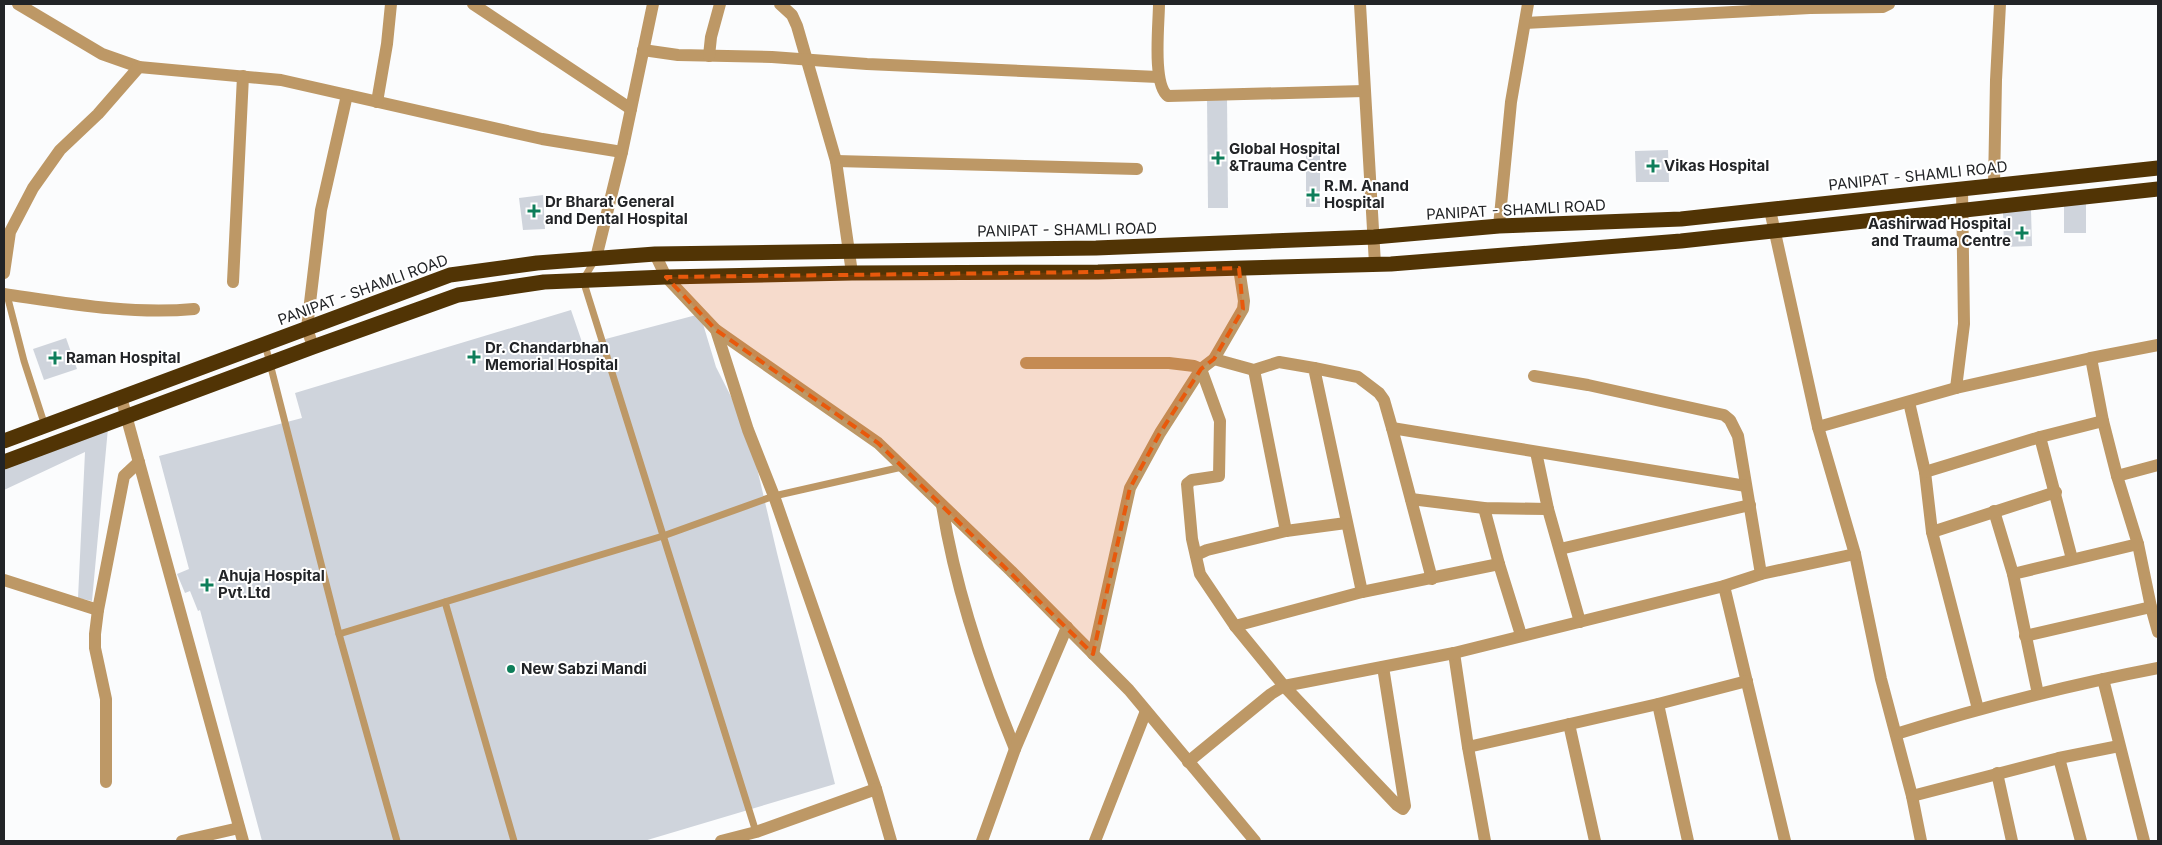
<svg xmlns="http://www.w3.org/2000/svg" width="2162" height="845" font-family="Inter,sans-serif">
	<rect width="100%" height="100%" fill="#fbfcfd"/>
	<g fill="#cfd4dc">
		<polygon points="1207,96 1227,96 1228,208 1208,208"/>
		<polygon points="1668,150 1669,182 1636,182 1635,151"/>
		<rect x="1306" y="155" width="14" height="52"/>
		<polygon points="543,195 545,229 523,230 519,198"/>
		<rect x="2064" y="202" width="22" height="31"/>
		<polygon points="2031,210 2032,246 2004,247 2003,211"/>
		<polygon points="571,310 583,345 700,314 716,367 748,430 777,553 835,784 644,841 262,841 200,610 198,611 190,591 185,593 177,574 189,569 159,456 302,418 295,393"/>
		<polygon points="66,338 77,369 44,380 33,349"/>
		<polygon points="108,428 92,601 78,598 85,452 4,490 4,466"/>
	</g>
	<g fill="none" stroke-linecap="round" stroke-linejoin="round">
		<g stroke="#bd9866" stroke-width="7">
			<polyline points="596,258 583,280 756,832"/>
			<polyline points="7,295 24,361 45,426"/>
			<polyline points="265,344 339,634 397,841"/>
			<polyline points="445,602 514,841"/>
			<polyline points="339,634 663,536 774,496 902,467"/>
		</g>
		<g stroke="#bd9866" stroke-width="12">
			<polyline points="18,4 102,54 139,67 281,80 542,139 622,152"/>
			<polyline points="473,4 631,109"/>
			<polyline points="780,4 792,15 797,26 836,161 852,273"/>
			<path d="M1159,4C1159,23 1152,85 1168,96L1364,91"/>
			<polyline points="1360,4 1375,264"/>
			<polyline points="1525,23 1810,8 1883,7 1889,4"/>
			<polyline points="643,50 678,55 772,57 867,64 1158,77"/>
			<polyline points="709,56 711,37 720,4"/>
			<polyline points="377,102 387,44 391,4"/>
			<polyline points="836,161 1137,169"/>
			<polyline points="1994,185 1996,80 2000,4"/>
			<polyline points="1770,210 1818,427 1855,554 1881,679 1912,796 1921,841"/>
			<polyline points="1499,226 1511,102 1528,4"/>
			<polyline points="655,254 666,277 716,330 878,443 1011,571 1129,690 1255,841"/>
			<polyline points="596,258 622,152 653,4"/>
			<polyline points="4,273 10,232 33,188 60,150 98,114 139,67"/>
			<polyline points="233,282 243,76"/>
			<path d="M4,294C66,303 131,315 194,309"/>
			<polyline points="716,330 748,430 774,496 876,789 891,841"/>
			<polyline points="313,347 307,328 321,210 347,95"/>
			<polyline points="2091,358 2103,421 2117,476 2138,544 2151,607 2158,632"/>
			<polyline points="1214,359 1254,370 1279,362 1314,368 1362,592"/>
			<polyline points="1026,363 1169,363 1194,366 1201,369 1220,421 1219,476 1192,480 1187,484 1192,539 1200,574 1235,626 1284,686 1397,805 1403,809 1405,806 1383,667"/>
			<polyline points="1314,368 1358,377 1379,393 1384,400 1392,428"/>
			<polyline points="1254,370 1286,531"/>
			<polyline points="1534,376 1588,385 1724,415 1730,420 1738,436 1761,574"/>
			<polyline points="1956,388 1964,324 1962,189"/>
			<polyline points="121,397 243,841"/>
			<polyline points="1909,402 1925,472 1932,532 1978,709"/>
			<polyline points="1818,427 1956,388 2091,358 2158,345"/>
			<polyline points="2040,437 2072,559"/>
			<polyline points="1536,452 1548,509 1580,622"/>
			<polyline points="1925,472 2040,437 2103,421"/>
			<polyline points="2117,476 2158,465"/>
			<polyline points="1411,499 1484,508 1548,509"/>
			<path d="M942,505C955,588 983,671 1015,749"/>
			<polyline points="1484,508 1499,564 1521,635"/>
			<polyline points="1994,511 2013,574 2038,694"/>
			<polyline points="1932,532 2056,492"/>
			<polyline points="1560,549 1750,505"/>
			<polyline points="1196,555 1207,550 1286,531 1346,523"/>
			<polyline points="2013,574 2138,544"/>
			<polyline points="1432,579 1392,428 1746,486"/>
			<polyline points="4,580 98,610"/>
			<polyline points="1724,586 1785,841"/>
			<polyline points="1235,626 1362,592 1499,564"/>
			<polyline points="2025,636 2151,607"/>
			<polyline points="1454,653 1468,747 1485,841"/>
			<polyline points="1093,654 1130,488 1160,433 1201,369 1214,359 1243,309 1244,301 1239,268"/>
			<polyline points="2103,679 2144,841"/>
			<polyline points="1658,704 1688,841"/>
			<polyline points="1569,724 1595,841"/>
			<path d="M1896,734C1982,707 2069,685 2158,668"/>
			<polyline points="1468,747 1658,704 1747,681"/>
			<polyline points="2059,758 2081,841"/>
			<polyline points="1188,762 1271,694 1284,686 1454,653 1724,586 1761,574 1855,554"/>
			<polyline points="1997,773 2012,841"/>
			<polyline points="106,782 106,699 95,648 95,634 98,610 124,476 139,462"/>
			<polyline points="1912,796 2059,758 2119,746"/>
			<polyline points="182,841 239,828"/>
			<polyline points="721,841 756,832 876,789"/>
			<polyline points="982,841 1015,749 1067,627"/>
			<polyline points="1095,841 1146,711"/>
		</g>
		<g stroke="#513405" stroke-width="15">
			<polyline points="4,441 450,275 537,263 655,254 1096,248 1374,237 1499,226 1681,219 2158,168"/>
			<polyline points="4,462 313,347 458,295 544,282 666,277 852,273 1098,272 1391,264 1681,241 2158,189"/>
		</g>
	</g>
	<path fill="#e8590c" fill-opacity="0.2" stroke="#e8590c" stroke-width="4" stroke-dasharray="10 6" stroke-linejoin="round" d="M1239,268L1243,309L1214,359L1201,369L1160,433L1130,488L1093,654L878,443L716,330L666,277L1098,272Z"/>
	<g fill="#0e7e5a" stroke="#fff" stroke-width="2">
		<path d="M1215.5 150.5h5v5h5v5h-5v5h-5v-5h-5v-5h5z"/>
		<path d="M1650.5 158.5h5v5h5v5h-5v5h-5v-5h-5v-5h5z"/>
		<path d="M1310.5 187.5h5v5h5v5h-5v5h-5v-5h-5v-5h5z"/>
		<path d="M531.5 203.5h5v5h5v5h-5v5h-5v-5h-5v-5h5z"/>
		<path d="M2019.5 225.5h5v5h5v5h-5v5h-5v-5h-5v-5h5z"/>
		<path d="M471.5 349.5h5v5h5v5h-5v5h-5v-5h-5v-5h5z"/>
		<path d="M52.5 350.5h5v5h5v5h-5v5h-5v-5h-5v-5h5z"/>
		<path d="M204.5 577.5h5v5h5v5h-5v5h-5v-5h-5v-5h5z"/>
		<circle cx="511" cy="669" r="5"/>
	</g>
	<g text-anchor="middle" stroke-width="4" stroke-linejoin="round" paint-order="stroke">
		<g font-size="15" font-weight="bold" fill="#222427" stroke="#fff" text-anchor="start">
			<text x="1229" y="154">Global Hospital<tspan x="1229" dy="17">&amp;Trauma Centre</tspan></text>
			<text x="1664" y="171">Vikas Hospital</text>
			<text x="1324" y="191">R.M. Anand<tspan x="1324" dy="17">Hospital</tspan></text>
			<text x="545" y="207">Dr Bharat General<tspan x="545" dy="17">and Dental Hospital</tspan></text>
			<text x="2011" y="229" text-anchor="end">Aashirwad Hospital<tspan x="2011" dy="17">and Trauma Centre</tspan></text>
			<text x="485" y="353">Dr. Chandarbhan<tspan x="485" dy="17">Memorial Hospital</tspan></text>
			<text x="66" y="363">Raman Hospital</text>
			<text x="218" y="581">Ahuja Hospital<tspan x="218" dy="17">Pvt.Ltd</tspan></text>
			<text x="521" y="674">New Sabzi Mandi</text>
		</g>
		<g font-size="15" fill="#222427" stroke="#fff">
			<text transform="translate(1918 176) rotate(-6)" y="5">PANIPAT - SHAMLI ROAD</text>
			<text transform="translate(1516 210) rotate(-3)" y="5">PANIPAT - SHAMLI ROAD</text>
			<text transform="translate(1067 230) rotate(-1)" y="5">PANIPAT - SHAMLI ROAD</text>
			<text transform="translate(363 290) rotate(-20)" y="5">PANIPAT - SHAMLI ROAD</text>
		</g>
	</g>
	<rect width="2162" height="845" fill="none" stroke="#222427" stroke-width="10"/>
</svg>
